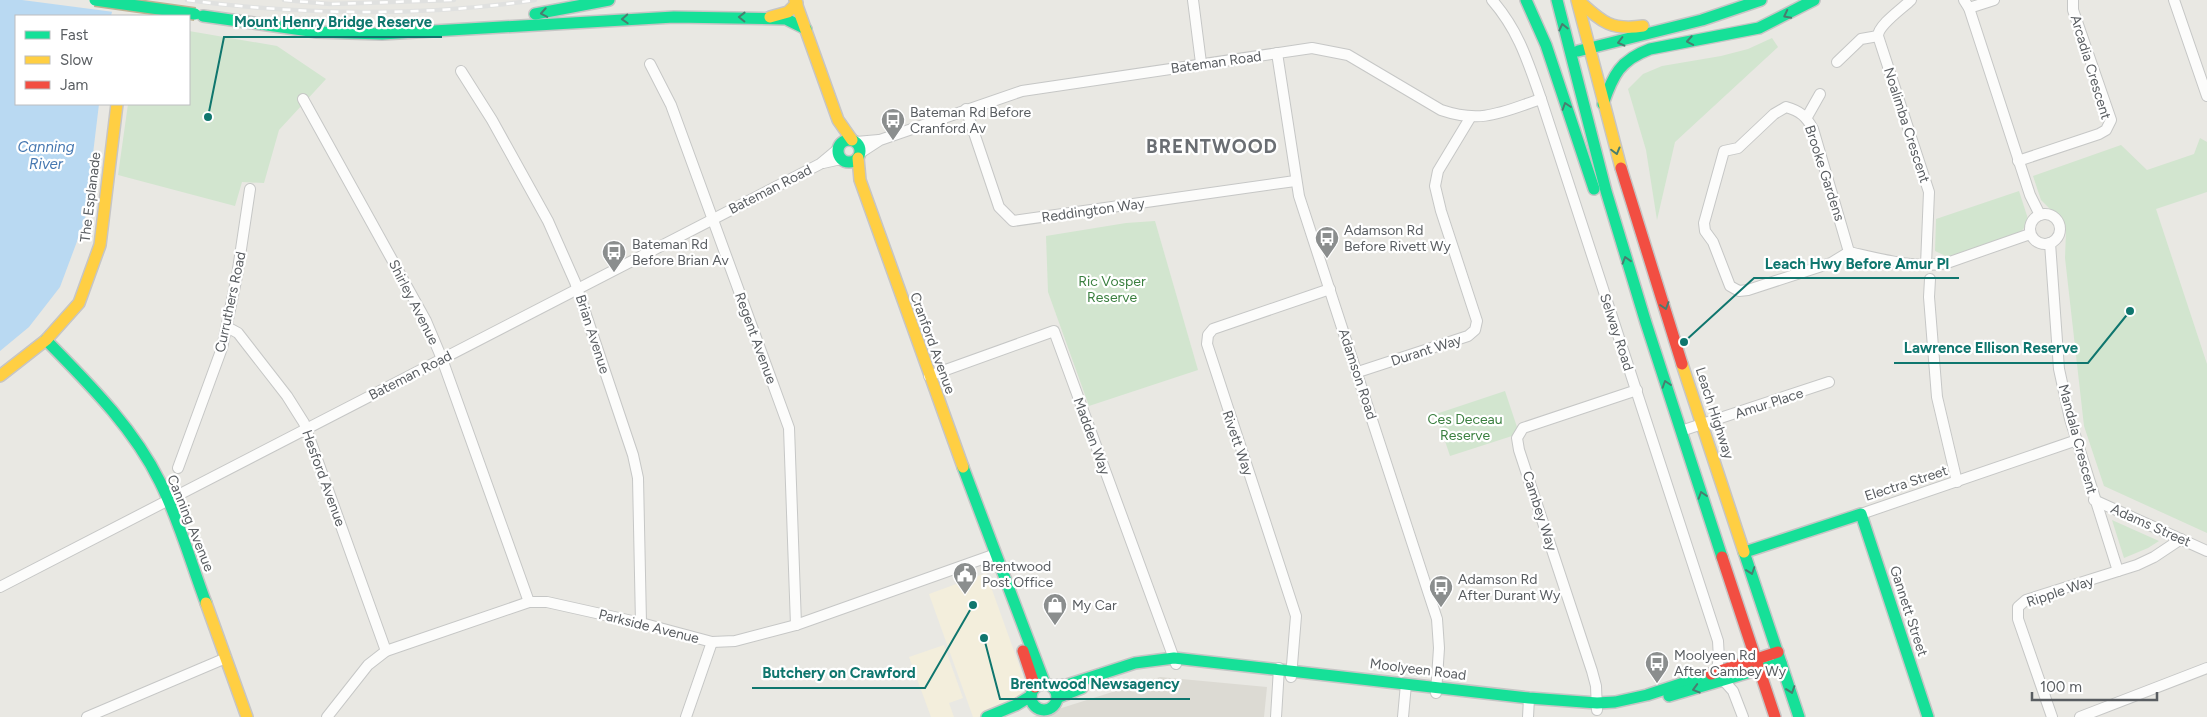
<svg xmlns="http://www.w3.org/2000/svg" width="2207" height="717" font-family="Figtree,sans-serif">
	<rect width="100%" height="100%" fill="#e9e8e3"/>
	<g fill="#f3eedc">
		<polygon points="986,573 1024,679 1021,696 1010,706 978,717 973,717 929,594"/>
		<polygon points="944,645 963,698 949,703 954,717 931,717 909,657"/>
	</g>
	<polygon fill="#dcdad3" points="1160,677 1267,687 1264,717 1033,717"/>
	<g fill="#d2e5cf">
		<polygon points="189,31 277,46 326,79 279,130 264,183 242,182 235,206 118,175 128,104 189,104"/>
		<polygon points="1772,38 1778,47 1675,142 1657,220 1646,150 1628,89 1643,74 1662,66 1721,56 1748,49"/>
		<polygon points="2200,138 2207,142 2207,192 2156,209 2207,364 2207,533 2104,486 2084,426 2065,258 2066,231 2057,216 2041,200 2033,176 2121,145 2147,170 2194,154"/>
		<polygon points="2019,191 2029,222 2019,234 1950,258 1935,251 1936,219"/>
		<polygon points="1155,221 1198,370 1089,406 1048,292 1046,236 1126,223"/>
		<polygon points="1505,391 1518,430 1512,436 1450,456 1436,414"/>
		<polygon points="2112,520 2159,541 2148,548 2124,558"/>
	</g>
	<polygon fill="#b9d9f2" points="0,0 115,0 111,16 16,16 16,104 99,104 85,220 60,287 29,327 0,351"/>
	<polygon fill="#e9e8e3" points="22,0 118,0 114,12"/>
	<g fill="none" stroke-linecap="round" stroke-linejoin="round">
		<g stroke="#c6c7c6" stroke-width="12">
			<g id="street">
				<polyline points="1193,0 1201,63"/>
				<path d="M1492,0C1519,31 1528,62 1541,99L1718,641L1719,659L1716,672"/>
				<path d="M1911,0C1903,8 1878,25 1878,36L1929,192L1926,265"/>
				<polyline points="1964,0 1969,8 2030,195 2040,215"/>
				<polyline points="2174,0 2207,96"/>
				<polyline points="1969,8 1994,0"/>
				<polyline points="1277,53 1299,196 1437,619 1439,648 1436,693"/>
				<polyline points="1837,62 1861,39 1878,36"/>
				<polyline points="650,64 671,105 789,428 796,625"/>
				<polyline points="461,71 492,120 548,221 575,282 633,455 638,478 641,623"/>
				<polyline points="303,99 426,321 442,359 529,602"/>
				<path d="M1786,107C1800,111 1806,116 1813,129L1849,252L1831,263L1748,290L1739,291L1730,286L1713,242L1705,231L1704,223L1724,151L1738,148L1774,114Z"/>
				<polyline points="966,109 999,207 1013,221 1295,181"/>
				<polyline points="1807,117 1820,94"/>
				<polyline points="856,142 879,140"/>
				<path d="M860,153L880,140L1022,91L1312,48L1348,55L1441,110C1482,124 1502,112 1541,99"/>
				<polyline points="2018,161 2099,134 2106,130 2111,120 2073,10 2073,0"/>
				<polyline points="823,163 841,159"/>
				<circle cx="2045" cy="229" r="15"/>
				<polyline points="2050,243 2059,369 2070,419 2118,571"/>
				<path d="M1849,252C1880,259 1916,269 1947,263L2030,234"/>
				<polyline points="1930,279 1929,297 1937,397 1957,482"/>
				<polyline points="227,327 238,333 287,396 304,423 386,651"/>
				<polyline points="1358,372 1468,336 1475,330 1477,321 1441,211 1435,186 1438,171 1470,118"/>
				<polyline points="929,376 1054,331 1176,664"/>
				<polyline points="1681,431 1829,382"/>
				<polyline points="178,468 222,348 237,276 250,189"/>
				<polyline points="2094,500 2207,551"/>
				<polyline points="1861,514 2077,440"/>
				<polyline points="0,587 820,164 838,149"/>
				<polyline points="1291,677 1296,616 1207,344 1208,335 1213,329 1330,289"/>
				<polyline points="1724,681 1733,691 1743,717"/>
				<polyline points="1597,710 1596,686 1592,671 1519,450 1517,438 1523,428 1637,390"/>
				<polyline points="87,717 226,658"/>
				<polyline points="327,717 368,665 386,651 529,602 547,602 641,623 712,642 735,641 796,625 996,554"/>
				<polyline points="686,717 712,642"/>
				<polyline points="1276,717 1279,668"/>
				<polyline points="1403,717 1406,684"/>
				<polyline points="1528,717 1529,698"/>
				<polyline points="2052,717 2018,619 2018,607 2026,600 2137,565 2154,557 2181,539"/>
				<polyline points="2080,717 2207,668"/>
			</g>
		</g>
		<g stroke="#c6c5c5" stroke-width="14">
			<g id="fast">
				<polyline points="1526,0 1546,45 1594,189"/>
				<polyline points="1557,0 1606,191 1646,323 1722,557"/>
				<polyline points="535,14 609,0"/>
				<polyline points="203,16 317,32 382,34 674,17 786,19 806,29"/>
				<polyline points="1578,51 1702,20 1761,0"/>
				<path d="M1603,104C1613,75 1620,60 1650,49L1759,28L1814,0"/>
				<circle cx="849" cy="151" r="11"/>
				<path d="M46,340C88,383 133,427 160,482C179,520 191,563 206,603"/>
				<polyline points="963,467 1045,684"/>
				<polyline points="1744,552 1799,717"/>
				<polyline points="1745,552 1861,514 1928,717"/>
				<circle cx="1044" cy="697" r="13"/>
				<polyline points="1052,686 1067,685 1135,663 1174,658 1529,698 1597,703 1615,702 1647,695 1711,674"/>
				<polyline points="1669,696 1781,663"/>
				<polyline points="1057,698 1082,688"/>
				<polyline points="987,717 1016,705 1031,696"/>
			</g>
		</g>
		<g stroke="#c6c5c5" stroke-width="14">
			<g id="slow">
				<polyline points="795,0 838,120 852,140"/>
				<polyline points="1577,0 1621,168"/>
				<path d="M1578,0C1601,21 1610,31 1643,26"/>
				<polyline points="770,17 788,12 797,3"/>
				<polyline points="858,158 860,180 963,467"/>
				<polyline points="1682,364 1744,552"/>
				<polyline points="0,376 46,340 79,303 100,245 117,104"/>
				<polyline points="206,603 247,717"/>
			</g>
		</g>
		<g stroke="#c6c5c5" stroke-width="14">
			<g id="jam">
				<polyline points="1621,168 1682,364"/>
				<polyline points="1722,557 1775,717"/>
				<polyline points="1023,651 1035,687"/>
				<polyline points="1711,674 1778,652"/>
			</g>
		</g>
		<use href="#street" stroke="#fcfcfb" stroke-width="10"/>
		<use href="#fast" stroke="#16e098" stroke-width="11"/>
		<use href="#slow" stroke="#ffcf43" stroke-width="11"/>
		<use href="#jam" stroke="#f24e42" stroke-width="11"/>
		<g stroke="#e0e1e0" stroke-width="4.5">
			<g id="rail">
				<path d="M187,0C297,15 425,17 535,0"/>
				<polyline points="284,0 330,4 454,0"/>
			</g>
		</g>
		<use href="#rail" stroke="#fff" stroke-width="2.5" stroke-dasharray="8" stroke-linecap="butt"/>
		<g stroke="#beb293" stroke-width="14" stroke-linecap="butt">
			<polyline id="fast-bridge" points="95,0 195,14"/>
		</g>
		<use href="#fast-bridge" stroke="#16e098" stroke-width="11"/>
	</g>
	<defs><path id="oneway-chevron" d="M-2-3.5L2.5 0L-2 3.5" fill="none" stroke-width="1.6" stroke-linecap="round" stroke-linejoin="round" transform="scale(1.25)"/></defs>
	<g stroke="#487e6f">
		<use href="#oneway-chevron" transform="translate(544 13) rotate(170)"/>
		<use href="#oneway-chevron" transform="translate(1787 15) rotate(153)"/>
		<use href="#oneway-chevron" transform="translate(742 17) rotate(-179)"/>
		<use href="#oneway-chevron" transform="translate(625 19) rotate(177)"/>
		<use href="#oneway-chevron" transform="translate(1563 27) rotate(-103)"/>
		<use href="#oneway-chevron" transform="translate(1690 41) rotate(170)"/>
		<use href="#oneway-chevron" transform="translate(1621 42) rotate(166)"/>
		<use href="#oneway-chevron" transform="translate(1566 106) rotate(-108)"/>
		<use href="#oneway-chevron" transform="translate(1616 151) rotate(75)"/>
		<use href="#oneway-chevron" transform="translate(1626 260) rotate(-107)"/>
		<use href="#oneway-chevron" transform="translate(1665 306) rotate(72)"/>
		<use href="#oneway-chevron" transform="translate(1666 384) rotate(-108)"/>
		<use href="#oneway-chevron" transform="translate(1702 495) rotate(-108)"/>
		<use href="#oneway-chevron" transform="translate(1751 571) rotate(71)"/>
		<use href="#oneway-chevron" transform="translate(1696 689) rotate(164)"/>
		<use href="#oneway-chevron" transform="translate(1791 690) rotate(71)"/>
	</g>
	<defs>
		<g id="bus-pin" transform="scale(1.25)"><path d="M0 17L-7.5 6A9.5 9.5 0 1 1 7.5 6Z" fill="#8b8e8e" stroke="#fff"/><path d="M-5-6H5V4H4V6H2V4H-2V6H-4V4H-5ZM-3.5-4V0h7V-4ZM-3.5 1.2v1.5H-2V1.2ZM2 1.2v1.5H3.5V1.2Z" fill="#fff"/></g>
		<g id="civic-pin" transform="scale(1.25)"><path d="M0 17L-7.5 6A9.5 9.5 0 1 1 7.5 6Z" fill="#8b8e8e" stroke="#fff"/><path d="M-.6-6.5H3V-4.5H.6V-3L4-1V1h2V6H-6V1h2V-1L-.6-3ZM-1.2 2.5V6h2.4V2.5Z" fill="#fff"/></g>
		<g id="shop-pin" transform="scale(1.25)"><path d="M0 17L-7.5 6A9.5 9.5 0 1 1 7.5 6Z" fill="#8b8e8e" stroke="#fff"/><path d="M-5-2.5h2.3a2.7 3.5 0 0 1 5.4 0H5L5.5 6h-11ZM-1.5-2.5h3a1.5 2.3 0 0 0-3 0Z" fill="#fff"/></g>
	</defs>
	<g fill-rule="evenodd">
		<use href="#bus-pin" x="893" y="120"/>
		<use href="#bus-pin" x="1327" y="238"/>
		<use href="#bus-pin" x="614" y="252"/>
		<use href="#civic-pin" x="965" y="574"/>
		<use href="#bus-pin" x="1441" y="587"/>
		<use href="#shop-pin" x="1055" y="605"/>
		<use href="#bus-pin" x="1657" y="663"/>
	</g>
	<g text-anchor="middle" stroke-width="4.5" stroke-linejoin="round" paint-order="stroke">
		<g font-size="14" fill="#595d61" stroke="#fff">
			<text transform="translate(1216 62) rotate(-8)" y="5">Bateman Road</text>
			<text transform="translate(2091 67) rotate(73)" y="5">Arcadia Crescent</text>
			<text transform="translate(1907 125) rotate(72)" y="5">Noalimba Crescent</text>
			<text transform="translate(1825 173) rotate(72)" y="5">Brooke Gardens</text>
			<text transform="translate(770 189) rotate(-27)" y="5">Bateman Road</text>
			<text transform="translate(90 197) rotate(-83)" y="5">The Esplanade</text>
			<text transform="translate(1093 210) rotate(-8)" y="5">Reddington Way</text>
			<text transform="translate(230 302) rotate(-78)" y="5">Curruthers Road</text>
			<text transform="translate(414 302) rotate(63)" y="5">Shirley Avenue</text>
			<text transform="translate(1617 332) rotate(72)" y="5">Selway Road</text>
			<text transform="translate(593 334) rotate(72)" y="5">Brian Avenue</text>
			<text transform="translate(756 338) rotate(70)" y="5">Regent Avenue</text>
			<text transform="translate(933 343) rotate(70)" y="5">Cranford Avenue</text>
			<text transform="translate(1426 350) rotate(-18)" y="5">Durant Way</text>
			<text transform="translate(1358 374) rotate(72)" y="5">Adamson Road</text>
			<text transform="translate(410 375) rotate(-27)" y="5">Bateman Road</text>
			<text transform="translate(1769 403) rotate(-18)" y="5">Amur Place</text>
			<text transform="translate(1715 413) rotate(72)" y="5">Leach Highway</text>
			<text transform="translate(1092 436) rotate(70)" y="5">Madden Way</text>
			<text transform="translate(2078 439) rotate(75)" y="5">Mandala Crescent</text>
			<text transform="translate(1238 443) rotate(71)" y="5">Rivett Way</text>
			<text transform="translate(324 478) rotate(70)" y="5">Hesford Avenue</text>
			<text transform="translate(1906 483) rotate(-18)" y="5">Electra Street</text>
			<text transform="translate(1540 511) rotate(72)" y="5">Cambey Way</text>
			<text transform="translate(191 523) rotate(68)" y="5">Canning Avenue</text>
			<text transform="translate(2151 525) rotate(24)" y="5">Adams Street</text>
			<text transform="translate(2060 591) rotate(-19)" y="5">Ripple Way</text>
			<text transform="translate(1909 611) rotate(72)" y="5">Gannett Street</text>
			<text transform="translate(649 626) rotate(14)" y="5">Parkside Avenue</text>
			<text transform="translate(1418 669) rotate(7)" y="5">Moolyeen Road</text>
		</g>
		<g font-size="14" fill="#595d61" stroke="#fff" text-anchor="start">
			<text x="910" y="117">Bateman Rd Before<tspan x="910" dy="16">Cranford Av</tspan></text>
			<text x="1344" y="235">Adamson Rd<tspan x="1344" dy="16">Before Rivett Wy</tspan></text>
			<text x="632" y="249">Bateman Rd<tspan x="632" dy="16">Before Brian Av</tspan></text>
			<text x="982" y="571">Brentwood<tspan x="982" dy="16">Post Office</tspan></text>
			<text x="1458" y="584">Adamson Rd<tspan x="1458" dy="16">After Durant Wy</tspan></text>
			<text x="1072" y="610">My Car</text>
			<text x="1674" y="660">Moolyeen Rd<tspan x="1674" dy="16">After Cambey Wy</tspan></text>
		</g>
		<g font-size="14" fill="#3a7f3f" stroke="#fff">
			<text x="1112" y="286">Ric Vosper<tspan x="1112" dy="16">Reserve</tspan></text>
			<text x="1465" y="424">Ces Deceau<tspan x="1465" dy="16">Reserve</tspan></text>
		</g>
		<g font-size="15" font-style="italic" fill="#4678b1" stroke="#fff">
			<text x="46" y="152">Canning<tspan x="46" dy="17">River</tspan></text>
		</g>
		<g font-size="19" font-weight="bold" letter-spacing="1" fill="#6a6e73" stroke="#fff">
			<text x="1212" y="153">BRENTWOOD</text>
		</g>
	</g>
	<path fill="none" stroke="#0f766e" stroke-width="2" d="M208 117L224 37H442M1684 342L1754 278H1959M2130 311L2088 363H1894M973 605L925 688H752M984 638L1000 699H1190"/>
	<g fill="#0f766e" stroke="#fff" stroke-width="2">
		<circle cx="208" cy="117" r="5"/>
		<circle cx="1684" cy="342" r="5"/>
		<circle cx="2130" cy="311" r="5"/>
		<circle cx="973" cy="605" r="5"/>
		<circle cx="984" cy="638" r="5"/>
	</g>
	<g font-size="15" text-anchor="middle" font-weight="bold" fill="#0f766e" stroke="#fff" stroke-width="4.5" stroke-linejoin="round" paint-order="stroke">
		<text x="333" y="27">Mount Henry Bridge Reserve</text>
		<text x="1857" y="269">Leach Hwy Before Amur Pl</text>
		<text x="1991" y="353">Lawrence Ellison Reserve</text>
		<text x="839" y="678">Butchery on Crawford</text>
		<text x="1095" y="689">Brentwood Newsagency</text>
	</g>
	<rect x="15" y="15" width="175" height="90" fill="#ffffff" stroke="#bdbec0"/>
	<rect x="25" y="31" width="25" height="8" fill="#16e098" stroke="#bdbec0"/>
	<text x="60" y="40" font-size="15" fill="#595d61">Fast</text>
	<rect x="25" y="56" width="25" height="8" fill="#ffcf43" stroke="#bdbec0"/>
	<text x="60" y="65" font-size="15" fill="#595d61">Slow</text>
	<rect x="25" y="81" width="25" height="8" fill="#f24e42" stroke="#bdbec0"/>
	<text x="60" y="90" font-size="15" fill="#595d61">Jam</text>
	<path d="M2032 692v8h125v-8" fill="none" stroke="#595d61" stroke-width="2.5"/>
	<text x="2040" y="692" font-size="15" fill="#595d61" stroke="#ffffff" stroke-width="4" paint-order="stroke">100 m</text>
</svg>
